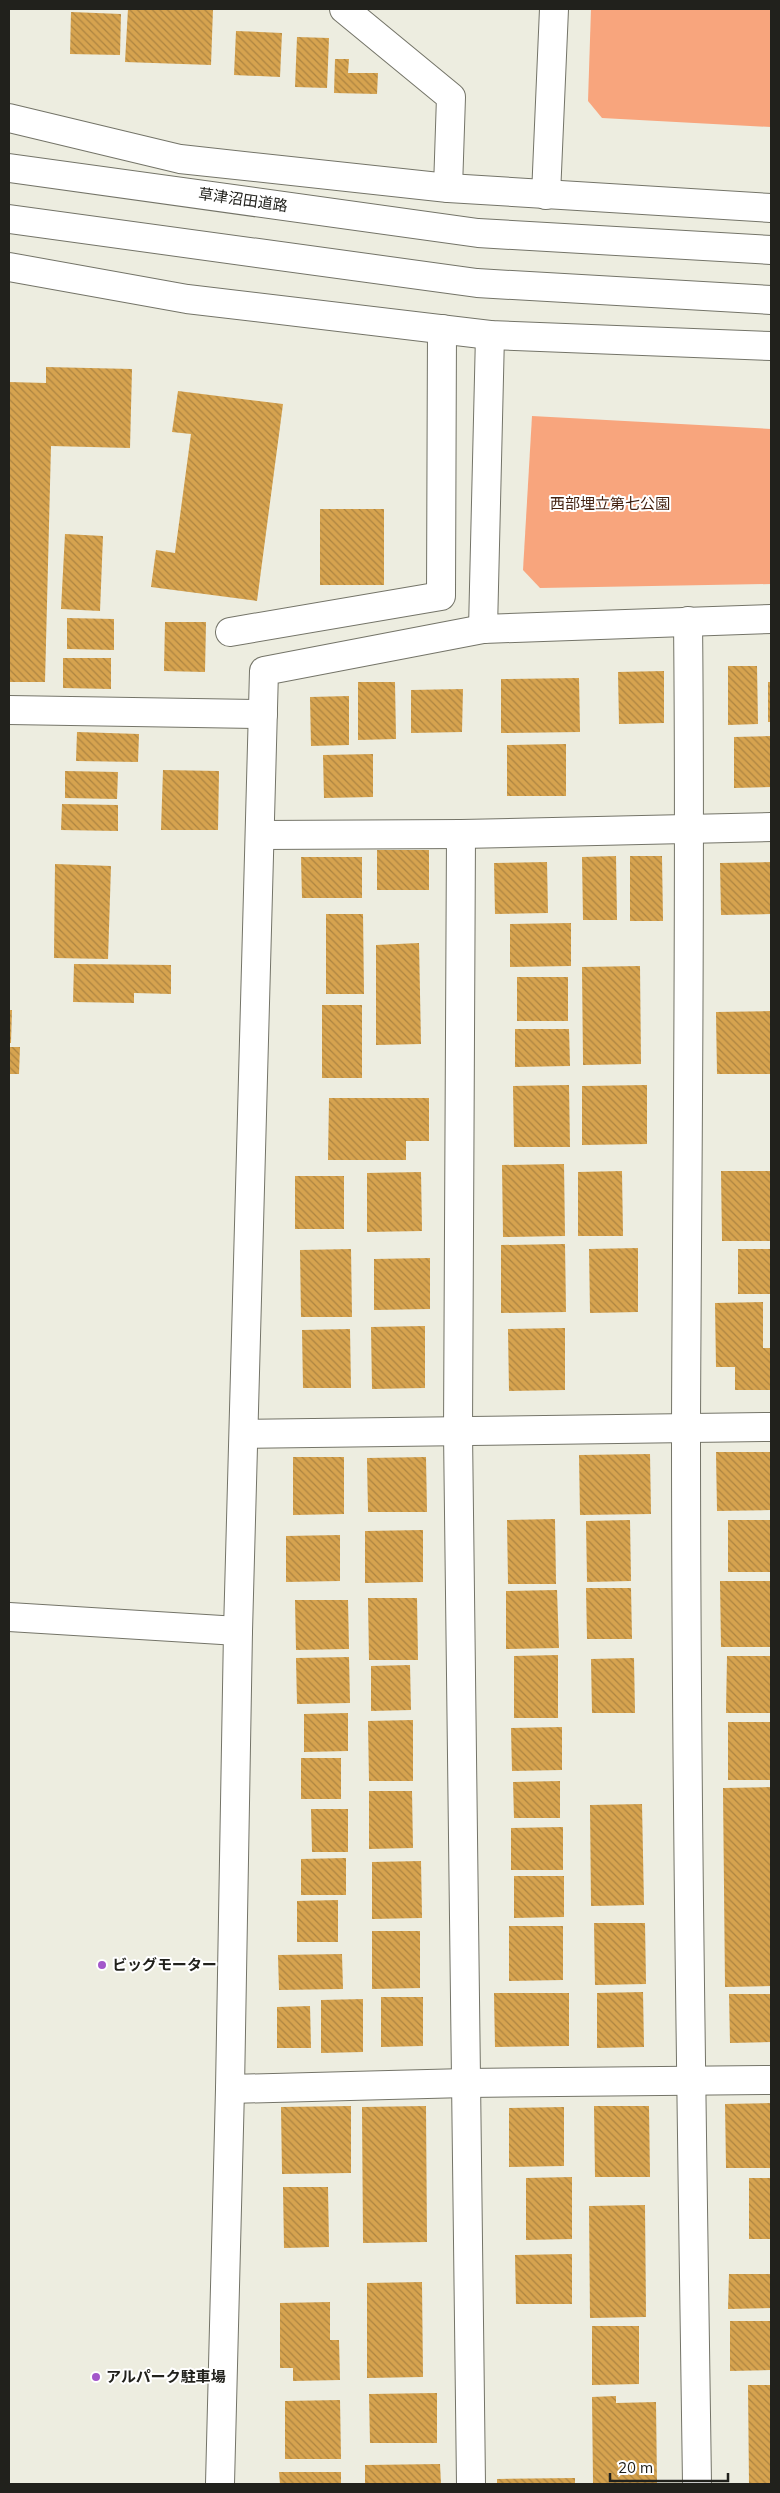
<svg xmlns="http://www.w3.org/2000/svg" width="780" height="2493" font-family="Mulish,'Noto Sans JP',sans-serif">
	<defs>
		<pattern id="building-back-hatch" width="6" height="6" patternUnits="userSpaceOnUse" patternTransform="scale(1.25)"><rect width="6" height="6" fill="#d6a34f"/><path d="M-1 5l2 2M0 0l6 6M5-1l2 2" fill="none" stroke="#ad8441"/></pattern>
	</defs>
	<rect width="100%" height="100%" fill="#edede0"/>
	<g fill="#f8a57d">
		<polygon points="591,9 771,9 771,127 602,118 588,101"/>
		<polygon points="532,416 771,429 771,584 540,588 523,570"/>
	</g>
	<g fill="url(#building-back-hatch)">
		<polygon points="128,9 213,9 211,65 125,62"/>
		<polygon points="71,12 121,14 120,55 70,54"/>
		<polygon points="236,31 282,33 280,77 234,75"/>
		<polygon points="297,37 329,38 327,88 295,87"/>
		<polygon points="335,59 349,59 348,73 378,73 377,94 334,93"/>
		<polygon points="46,367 132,369 130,448 51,446 45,682 9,682 9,382 46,383"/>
		<polygon points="178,391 283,404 257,601 151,587 156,550 175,553 191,434 172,432"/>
		<rect x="320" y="509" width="64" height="76"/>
		<polygon points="65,534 103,536 100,611 61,609"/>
		<polygon points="67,618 114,619 114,650 67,649"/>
		<polygon points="165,622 206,622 205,672 164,671"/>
		<polygon points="63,658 111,658 111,689 63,688"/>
		<polygon points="728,666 757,666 758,724 728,725"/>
		<polygon points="664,671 664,723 619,724 618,672"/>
		<polygon points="579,678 580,732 501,733 501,679"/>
		<polygon points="358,682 395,682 396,739 358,740"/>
		<rect x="768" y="682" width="3" height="40"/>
		<polygon points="463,689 462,732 411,733 411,690"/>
		<polygon points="349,696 349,745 311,746 310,697"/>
		<polygon points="77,732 139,734 138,762 76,761"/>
		<polygon points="771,736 771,787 734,788 734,737"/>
		<polygon points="566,744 566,796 507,796 507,745"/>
		<polygon points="373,754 373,797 324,798 323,755"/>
		<polygon points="163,770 219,771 218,830 161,830"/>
		<polygon points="65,771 118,772 117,799 65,798"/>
		<polygon points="62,804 118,805 118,831 61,830"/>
		<rect x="377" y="850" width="52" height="40"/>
		<polygon points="616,856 617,920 583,920 582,857"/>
		<polygon points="630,856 662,856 663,921 630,921"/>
		<polygon points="301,857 362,857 362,898 302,898"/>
		<polygon points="547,862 548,913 495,914 494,863"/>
		<polygon points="771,862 771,914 721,915 720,863"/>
		<polygon points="55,864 111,866 108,959 54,958"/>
		<polygon points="326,914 363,914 364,994 326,994"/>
		<polygon points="571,923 571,966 510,967 510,924"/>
		<polygon points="419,943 421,1044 376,1045 376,945"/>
		<polygon points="74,964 171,965 171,994 134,993 134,1003 73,1002"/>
		<polygon points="640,966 641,1064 583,1065 582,967"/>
		<rect x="517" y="977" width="51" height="44"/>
		<rect x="322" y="1005" width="40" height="73"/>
		<polygon points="9,1010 12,1010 11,1043 9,1043"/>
		<polygon points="771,1011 771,1074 717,1074 716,1012"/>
		<polygon points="515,1029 569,1029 570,1066 515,1067"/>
		<polygon points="9,1047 20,1047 19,1074 9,1074"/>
		<polygon points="569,1085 570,1147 514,1147 513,1086"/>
		<polygon points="647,1085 647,1144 582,1145 582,1086"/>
		<polygon points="329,1098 429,1098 429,1141 406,1141 406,1160 328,1160"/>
		<polygon points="564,1164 565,1236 503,1237 502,1165"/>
		<polygon points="622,1171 623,1236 578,1236 578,1172"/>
		<polygon points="721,1171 771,1171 771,1241 722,1241"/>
		<polygon points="421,1172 422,1231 367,1232 367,1173"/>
		<rect x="295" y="1176" width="49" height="53"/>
		<polygon points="565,1244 566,1312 501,1313 501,1245"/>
		<polygon points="638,1248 638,1312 590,1313 589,1249"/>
		<polygon points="351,1249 352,1317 301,1317 300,1250"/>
		<rect x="738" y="1249" width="33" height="45"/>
		<polygon points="430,1258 430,1309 374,1310 374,1259"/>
		<polygon points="763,1302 763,1348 771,1348 771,1390 735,1390 735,1367 716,1367 715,1303"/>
		<polygon points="425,1326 425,1388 372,1389 371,1327"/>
		<polygon points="565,1328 565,1390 509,1391 508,1329"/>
		<polygon points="350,1329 351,1388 303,1388 302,1330"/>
		<polygon points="716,1452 771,1452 771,1510 717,1511"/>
		<polygon points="650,1454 651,1514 580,1515 579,1455"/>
		<polygon points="293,1457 344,1457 344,1514 293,1515"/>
		<polygon points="426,1457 427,1512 368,1512 367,1458"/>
		<polygon points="555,1519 556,1584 508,1584 507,1520"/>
		<polygon points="630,1520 631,1581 587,1582 586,1521"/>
		<rect x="728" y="1520" width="43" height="52"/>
		<polygon points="423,1530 423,1582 365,1583 365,1531"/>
		<polygon points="340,1535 340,1581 286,1582 286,1536"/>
		<polygon points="720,1581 771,1581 771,1647 721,1647"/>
		<polygon points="586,1588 631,1588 632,1639 587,1639"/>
		<polygon points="557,1590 559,1648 506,1649 506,1591"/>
		<polygon points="368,1598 417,1598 418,1660 369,1660"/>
		<polygon points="295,1600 348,1600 349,1649 296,1650"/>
		<polygon points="558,1655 558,1718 514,1718 514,1656"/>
		<polygon points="727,1656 771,1656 771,1713 726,1713"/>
		<polygon points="349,1657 350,1703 297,1704 296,1658"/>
		<polygon points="634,1658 635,1713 592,1713 591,1659"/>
		<polygon points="410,1665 411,1710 371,1711 371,1666"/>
		<polygon points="348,1713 348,1751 304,1752 304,1714"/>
		<polygon points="413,1720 413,1781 369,1781 368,1721"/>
		<rect x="728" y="1722" width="43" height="58"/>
		<polygon points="562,1727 562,1770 512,1771 511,1728"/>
		<rect x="301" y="1758" width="40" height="41"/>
		<polygon points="560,1781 560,1818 514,1818 513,1782"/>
		<polygon points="771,1787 771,1986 725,1987 723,1788"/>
		<polygon points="369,1791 412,1791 413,1848 369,1849"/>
		<polygon points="642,1804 644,1905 591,1906 590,1805"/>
		<polygon points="311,1809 348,1809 348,1852 312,1852"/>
		<polygon points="563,1827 563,1870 511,1870 511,1828"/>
		<polygon points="346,1858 346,1895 301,1895 301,1859"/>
		<polygon points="421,1861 422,1918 372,1919 372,1862"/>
		<polygon points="514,1876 564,1876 564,1917 514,1918"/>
		<polygon points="338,1900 338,1942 297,1942 297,1901"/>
		<polygon points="594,1923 645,1923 646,1984 595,1985"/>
		<polygon points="509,1926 563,1926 563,1980 509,1981"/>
		<polygon points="372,1931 420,1931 420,1988 372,1989"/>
		<polygon points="342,1954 343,1989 279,1990 278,1955"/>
		<polygon points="643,1992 644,2047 597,2048 597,1993"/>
		<polygon points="494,1993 569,1993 569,2046 495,2047"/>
		<polygon points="729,1994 771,1994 771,2042 730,2043"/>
		<polygon points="381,1997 423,1997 423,2046 381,2047"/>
		<polygon points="363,1999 363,2052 321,2053 321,2000"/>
		<polygon points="310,2006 311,2048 277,2048 277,2007"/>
		<polygon points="771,2103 771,2168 726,2168 725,2104"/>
		<polygon points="351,2106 351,2173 282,2174 281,2107"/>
		<polygon points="426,2106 427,2242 363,2243 362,2107"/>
		<polygon points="594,2106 649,2106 650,2177 595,2177"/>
		<polygon points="564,2107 564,2166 509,2167 509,2108"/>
		<polygon points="572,2177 572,2239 526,2240 526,2178"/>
		<rect x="749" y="2178" width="22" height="61"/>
		<polygon points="283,2187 328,2187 329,2247 284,2248"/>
		<polygon points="645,2205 646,2317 590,2318 589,2206"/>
		<polygon points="572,2254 572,2304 516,2304 515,2255"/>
		<polygon points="729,2274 771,2274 771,2308 728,2309"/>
		<polygon points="422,2282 423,2377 367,2378 367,2283"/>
		<polygon points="330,2302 330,2340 339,2340 340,2380 293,2381 293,2368 280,2368 280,2303"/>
		<polygon points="730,2321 771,2321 771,2370 730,2371"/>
		<polygon points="592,2326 639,2326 639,2384 592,2385"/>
		<polygon points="748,2385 771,2385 771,2484 749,2484"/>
		<polygon points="437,2393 437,2443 370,2443 369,2394"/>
		<polygon points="616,2396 616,2403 656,2402 657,2484 593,2484 592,2397"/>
		<polygon points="340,2400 341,2459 285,2459 285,2401"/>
		<polygon points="440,2464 441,2484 365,2484 365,2465"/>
		<polygon points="279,2472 341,2472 341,2484 280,2484"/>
		<polygon points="575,2478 575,2484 497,2484 497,2479"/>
	</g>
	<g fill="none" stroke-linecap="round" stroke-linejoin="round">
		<g stroke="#747468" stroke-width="30">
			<g id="street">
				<polyline points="344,9 451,97 448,188"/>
				<polyline points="9,118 180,159 448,188 771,208"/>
				<polyline points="546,195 554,9"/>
				<polyline points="9,267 187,299 490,335 771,346"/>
				<path d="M688,621C691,890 687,1158 686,1426C686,1779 692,2132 697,2484"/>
				<polyline points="483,629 490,335"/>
				<polyline points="230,632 441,596 442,329"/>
				<polyline points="9,710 263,714"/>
				<polyline points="461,834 458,1432 471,2484"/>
				<polyline points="260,835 461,834 771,827"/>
				<polyline points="244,1434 771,1427"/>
				<polyline points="9,1617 238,1631"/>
				<polyline points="230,2089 466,2083 771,2080"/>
				<polyline points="220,2484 230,2089 238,1631 264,671 483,629 771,619"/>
			</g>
		</g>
		<g stroke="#747468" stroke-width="30">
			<g id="secondary">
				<polyline points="9,168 478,233 771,250"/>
				<polyline points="9,219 477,283 771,300"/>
			</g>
		</g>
		<use href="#street" stroke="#fff" stroke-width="28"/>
		<use href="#secondary" stroke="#fff" stroke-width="28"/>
	</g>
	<g fill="#a357ca" stroke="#fff" stroke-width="2">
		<circle cx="102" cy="1965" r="5"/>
		<circle cx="96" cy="2377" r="5"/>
	</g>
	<g text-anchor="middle" stroke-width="4" stroke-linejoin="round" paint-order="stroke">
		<g font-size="15" fill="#21211c" stroke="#fff">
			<text transform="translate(243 200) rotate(8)" y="5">草津沼田道路</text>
		</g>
		<g font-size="15" fill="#411f0e" stroke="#fff">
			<text x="610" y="509">西部埋立第七公園</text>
		</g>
		<g font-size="15" font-weight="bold" fill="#21211c" stroke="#fff" text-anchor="start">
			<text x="112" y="1970">ビッグモーター</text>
			<text x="106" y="2382">アルパーク駐車場</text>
		</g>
	</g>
	<rect width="780" height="2493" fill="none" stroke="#21211c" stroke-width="20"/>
	<path d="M610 2473v8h118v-8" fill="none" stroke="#21211c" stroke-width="2.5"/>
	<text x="618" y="2473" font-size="15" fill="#21211c" stroke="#ffffff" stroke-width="4" paint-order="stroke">20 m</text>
</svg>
